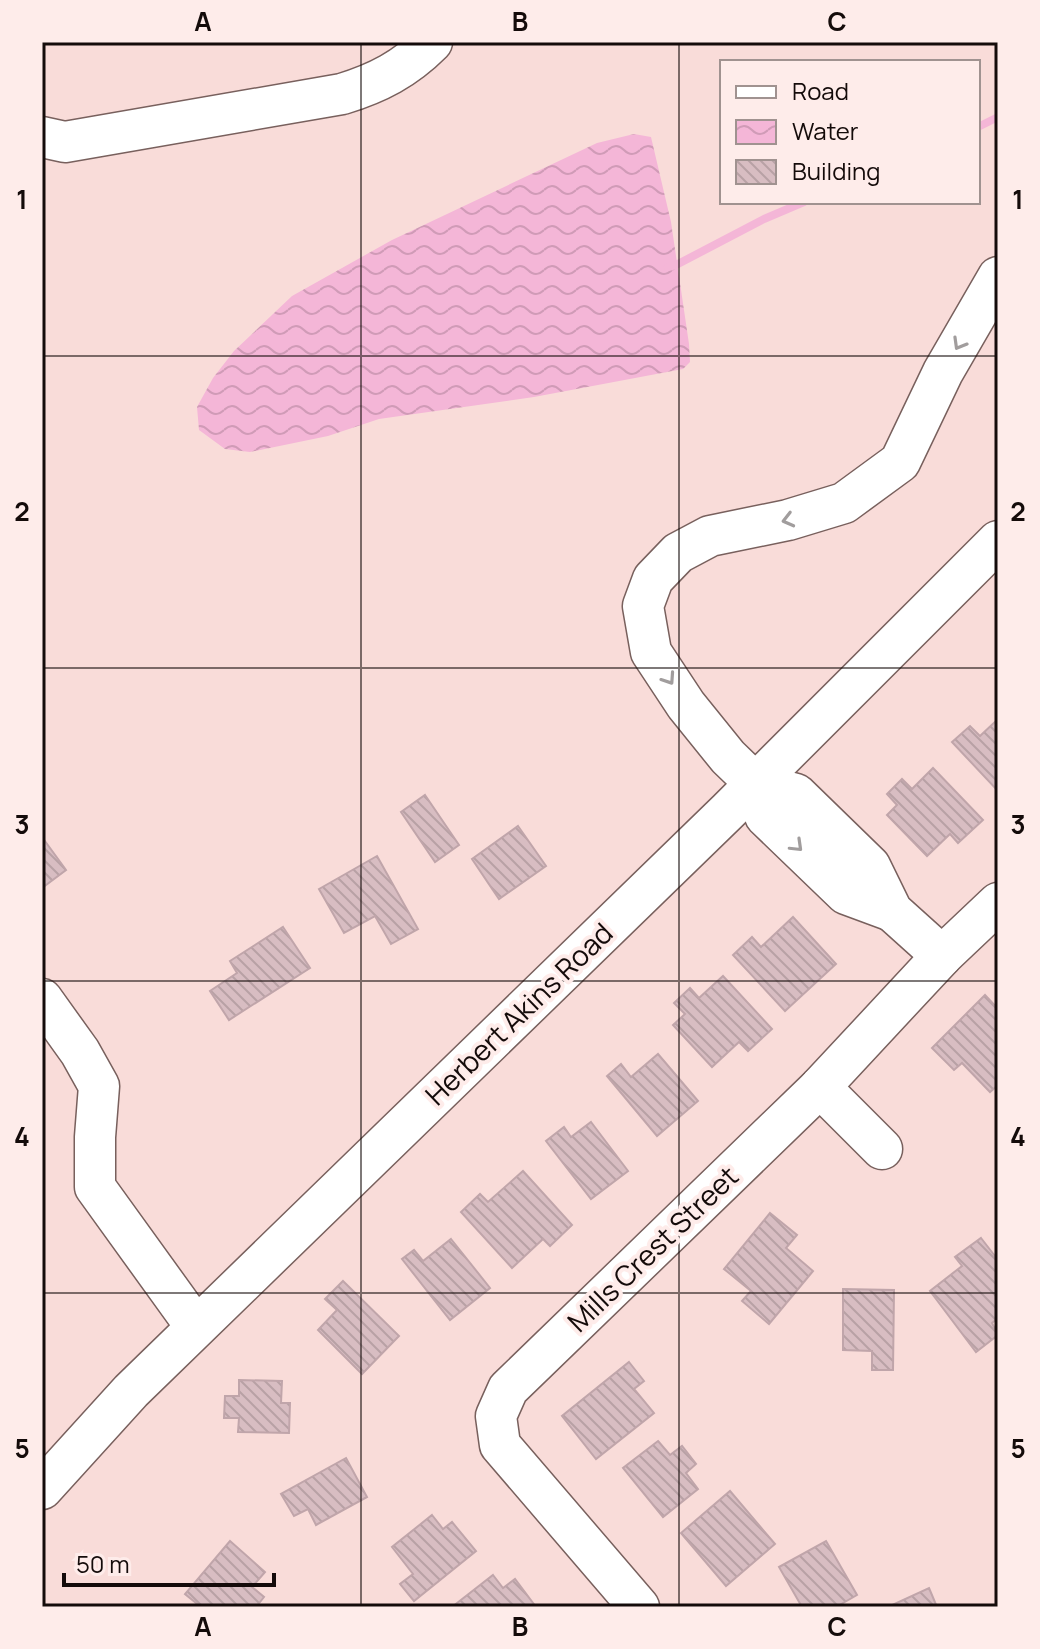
<svg xmlns="http://www.w3.org/2000/svg" width="1040" height="1649" font-family="Manrope,sans-serif">
	<defs>
		<pattern id="water-waves" width="16" height="10" patternUnits="userSpaceOnUse" patternTransform="scale(2)"><rect width="16" height="10" fill="#f4b6d7"/><path d="M0 5q4-4 8 0t8 0" fill="none" stroke="#d09bb7"/></pattern>
		<pattern id="building-back-hatch" width="6" height="6" patternUnits="userSpaceOnUse" patternTransform="scale(2)"><rect width="6" height="6" fill="#d8bdc2"/><path d="M-1 5l2 2M0 0l6 6M5-1l2 2" fill="none" stroke="#b8a1a5"/></pattern>
	</defs>
	<rect width="100%" height="100%" fill="#f9dcd9"/>
	<polygon fill="url(#water-waves)" points="634,134 651,137 671,222 689,344 690,362 683,369 534,397 379,419 328,436 250,452 225,449 199,430 197,407 213,378 234,351 292,296 392,240 597,143"/>
	<g fill="none" stroke-linecap="round" stroke-linejoin="round">
		<g stroke="#f4b6d7" stroke-width="8">
			<polyline points="978,127 998,117"/>
			<polyline points="668,267 676,265 764,219 804,202"/>
		</g>
	</g>
	<g fill="url(#building-back-hatch)" stroke="#c0a5aa" stroke-width="2">
		<polygon points="998,719 998,791 952,742 970,726 980,736"/>
		<polygon points="933,768 983,820 958,843 950,834 927,856 887,815 897,805 887,794 902,779 912,789"/>
		<polygon points="425,795 459,845 435,862 401,812"/>
		<polygon points="518,826 546,866 499,899 472,859"/>
		<polygon points="42,837 66,870 42,888"/>
		<polygon points="377,856 418,929 391,944 375,916 344,933 319,889"/>
		<polygon points="793,917 836,964 785,1011 733,955 752,937 761,947"/>
		<polygon points="283,927 310,968 229,1020 210,991 237,973 230,961"/>
		<polygon points="723,976 772,1029 748,1051 739,1042 712,1067 673,1025 685,1014 674,1003 690,988 699,998"/>
		<polygon points="985,995 998,1009 998,1085 990,1092 962,1063 954,1070 932,1048"/>
		<polygon points="658,1054 698,1101 657,1136 607,1076 621,1064 631,1077"/>
		<polygon points="591,1122 628,1171 591,1199 546,1141 564,1127 571,1137"/>
		<polygon points="523,1171 572,1225 550,1246 543,1239 512,1268 461,1212 480,1194 488,1202"/>
		<polygon points="770,1213 797,1235 786,1248 813,1271 769,1324 742,1301 751,1291 724,1269"/>
		<polygon points="981,1238 998,1260 998,1318 992,1323 998,1335 976,1352 930,1291 962,1266 955,1257"/>
		<polygon points="451,1239 490,1288 450,1320 402,1259 414,1250 423,1261"/>
		<polygon points="343,1281 399,1336 362,1374 318,1330 337,1310 325,1299"/>
		<polygon points="843,1289 894,1290 893,1370 872,1370 872,1351 843,1350"/>
		<polygon points="629,1362 644,1381 634,1389 654,1413 596,1459 562,1416"/>
		<polygon points="239,1380 282,1381 281,1403 290,1403 289,1433 238,1432 239,1418 224,1418 225,1396 239,1396"/>
		<polygon points="658,1441 670,1455 682,1446 696,1464 686,1473 698,1489 663,1517 623,1468"/>
		<polygon points="346,1458 367,1497 316,1525 308,1509 294,1516 281,1494"/>
		<polygon points="730,1491 775,1544 726,1586 681,1533"/>
		<polygon points="432,1515 443,1529 452,1522 476,1551 414,1601 400,1584 413,1574 392,1547"/>
		<polygon points="230,1541 265,1572 252,1587 264,1597 256,1607 201,1607 185,1594"/>
		<polygon points="826,1541 857,1595 836,1607 802,1607 779,1567"/>
		<polygon points="493,1575 503,1588 515,1579 536,1607 452,1607"/>
		<polygon points="929,1588 937,1607 888,1607"/>
	</g>
	<g fill="none" stroke-linecap="round" stroke-linejoin="round">
		<g stroke="#78605d" stroke-width="43">
			<g id="minor">
				<path d="M42,137L65,142L342,94C378,83 405,69 432,42"/>
				<polyline points="755,783 765,816 846,894 892,911"/>
				<polyline points="942,956 892,911 870,866 796,794 755,783 728,757 686,705 651,652 643,606 653,579 678,553 710,536 788,520 844,503 900,462 943,372 998,277"/>
				<polyline points="42,999 80,1052 99,1086 95,1137 95,1187 196,1327"/>
				<polyline points="820,1087 882,1149"/>
				<polyline points="42,1489 131,1391 728,811 998,541"/>
				<polyline points="639,1607 500,1445 496,1416 508,1389 820,1087 942,956 998,903"/>
			</g>
		</g>
		<use href="#minor" stroke="#fff" stroke-width="40"/>
	</g>
	<defs><path id="oneway-chevron" d="M-2-3.5L2.5 0L-2 3.5" fill="none" stroke-width="1.6" stroke-linecap="round" stroke-linejoin="round" transform="scale(2)"/></defs>
	<g stroke="#a19d9d">
		<use href="#oneway-chevron" transform="translate(959 344) rotate(120)"/>
		<use href="#oneway-chevron" transform="translate(788 520) rotate(166)"/>
		<use href="#oneway-chevron" transform="translate(669 679) rotate(56)"/>
		<use href="#oneway-chevron" transform="translate(797 846) rotate(44)"/>
	</g>
	<path fill="none" stroke="#140b0a" stroke-width="2" stroke-opacity="0.55" d="M361,42V1607M679,42V1607M42,356H998M42,668H998M42,981H998M42,1293H998"/>
	<g text-anchor="middle" stroke-width="8" stroke-linejoin="round" paint-order="stroke">
		<g font-size="28" fill="#140b0a" stroke="#feecea">
			<text transform="translate(519 1014) rotate(-44)" y="10">Herbert Akins Road</text>
			<text transform="translate(653 1249) rotate(-44)" y="10">Mills Crest Street</text>
		</g>
	</g>
	<rect width="1040" height="1649" fill="none" stroke="#feecea" stroke-width="88"/>
	<rect x="720" y="60" width="260" height="144" fill="#feecea" stroke="#a09290" stroke-width="2"/>
	<rect x="736" y="86" width="40" height="12" fill="#ffffff" stroke="#a09290" stroke-width="2"/>
	<text x="792" y="100" font-size="24" fill="#140b0a">Road</text>
	<rect x="736" y="120" width="40" height="24" fill="url(#water-waves)" stroke="#a09290" stroke-width="2"/>
	<text x="792" y="140" font-size="24" fill="#140b0a">Water</text>
	<rect x="736" y="160" width="40" height="24" fill="url(#building-back-hatch)" stroke="#a09290" stroke-width="2"/>
	<text x="792" y="180" font-size="24" fill="#140b0a">Building</text>
	<path d="M64 1573v12h210v-12" fill="none" stroke="#140b0a" stroke-width="4"/>
	<text x="76" y="1573" font-size="24" fill="#140b0a" stroke="#feecea" stroke-width="6" paint-order="stroke">50 m</text>
	<rect x="44" y="44" width="952" height="1561" fill="none" stroke="#140b0a" stroke-width="3"/>
	<g font-size="26" text-anchor="middle" font-weight="bold" fill="#140b0a">
		<text x="203" y="31">A</text>
		<text x="520" y="31">B</text>
		<text x="837" y="31">C</text>
		<text x="22" y="209">1</text>
		<text x="1018" y="209">1</text>
		<text x="22" y="521">2</text>
		<text x="1018" y="521">2</text>
		<text x="22" y="834">3</text>
		<text x="1018" y="834">3</text>
		<text x="22" y="1146">4</text>
		<text x="1018" y="1146">4</text>
		<text x="22" y="1458">5</text>
		<text x="1018" y="1458">5</text>
		<text x="203" y="1636">A</text>
		<text x="520" y="1636">B</text>
		<text x="837" y="1636">C</text>
	</g>
</svg>
